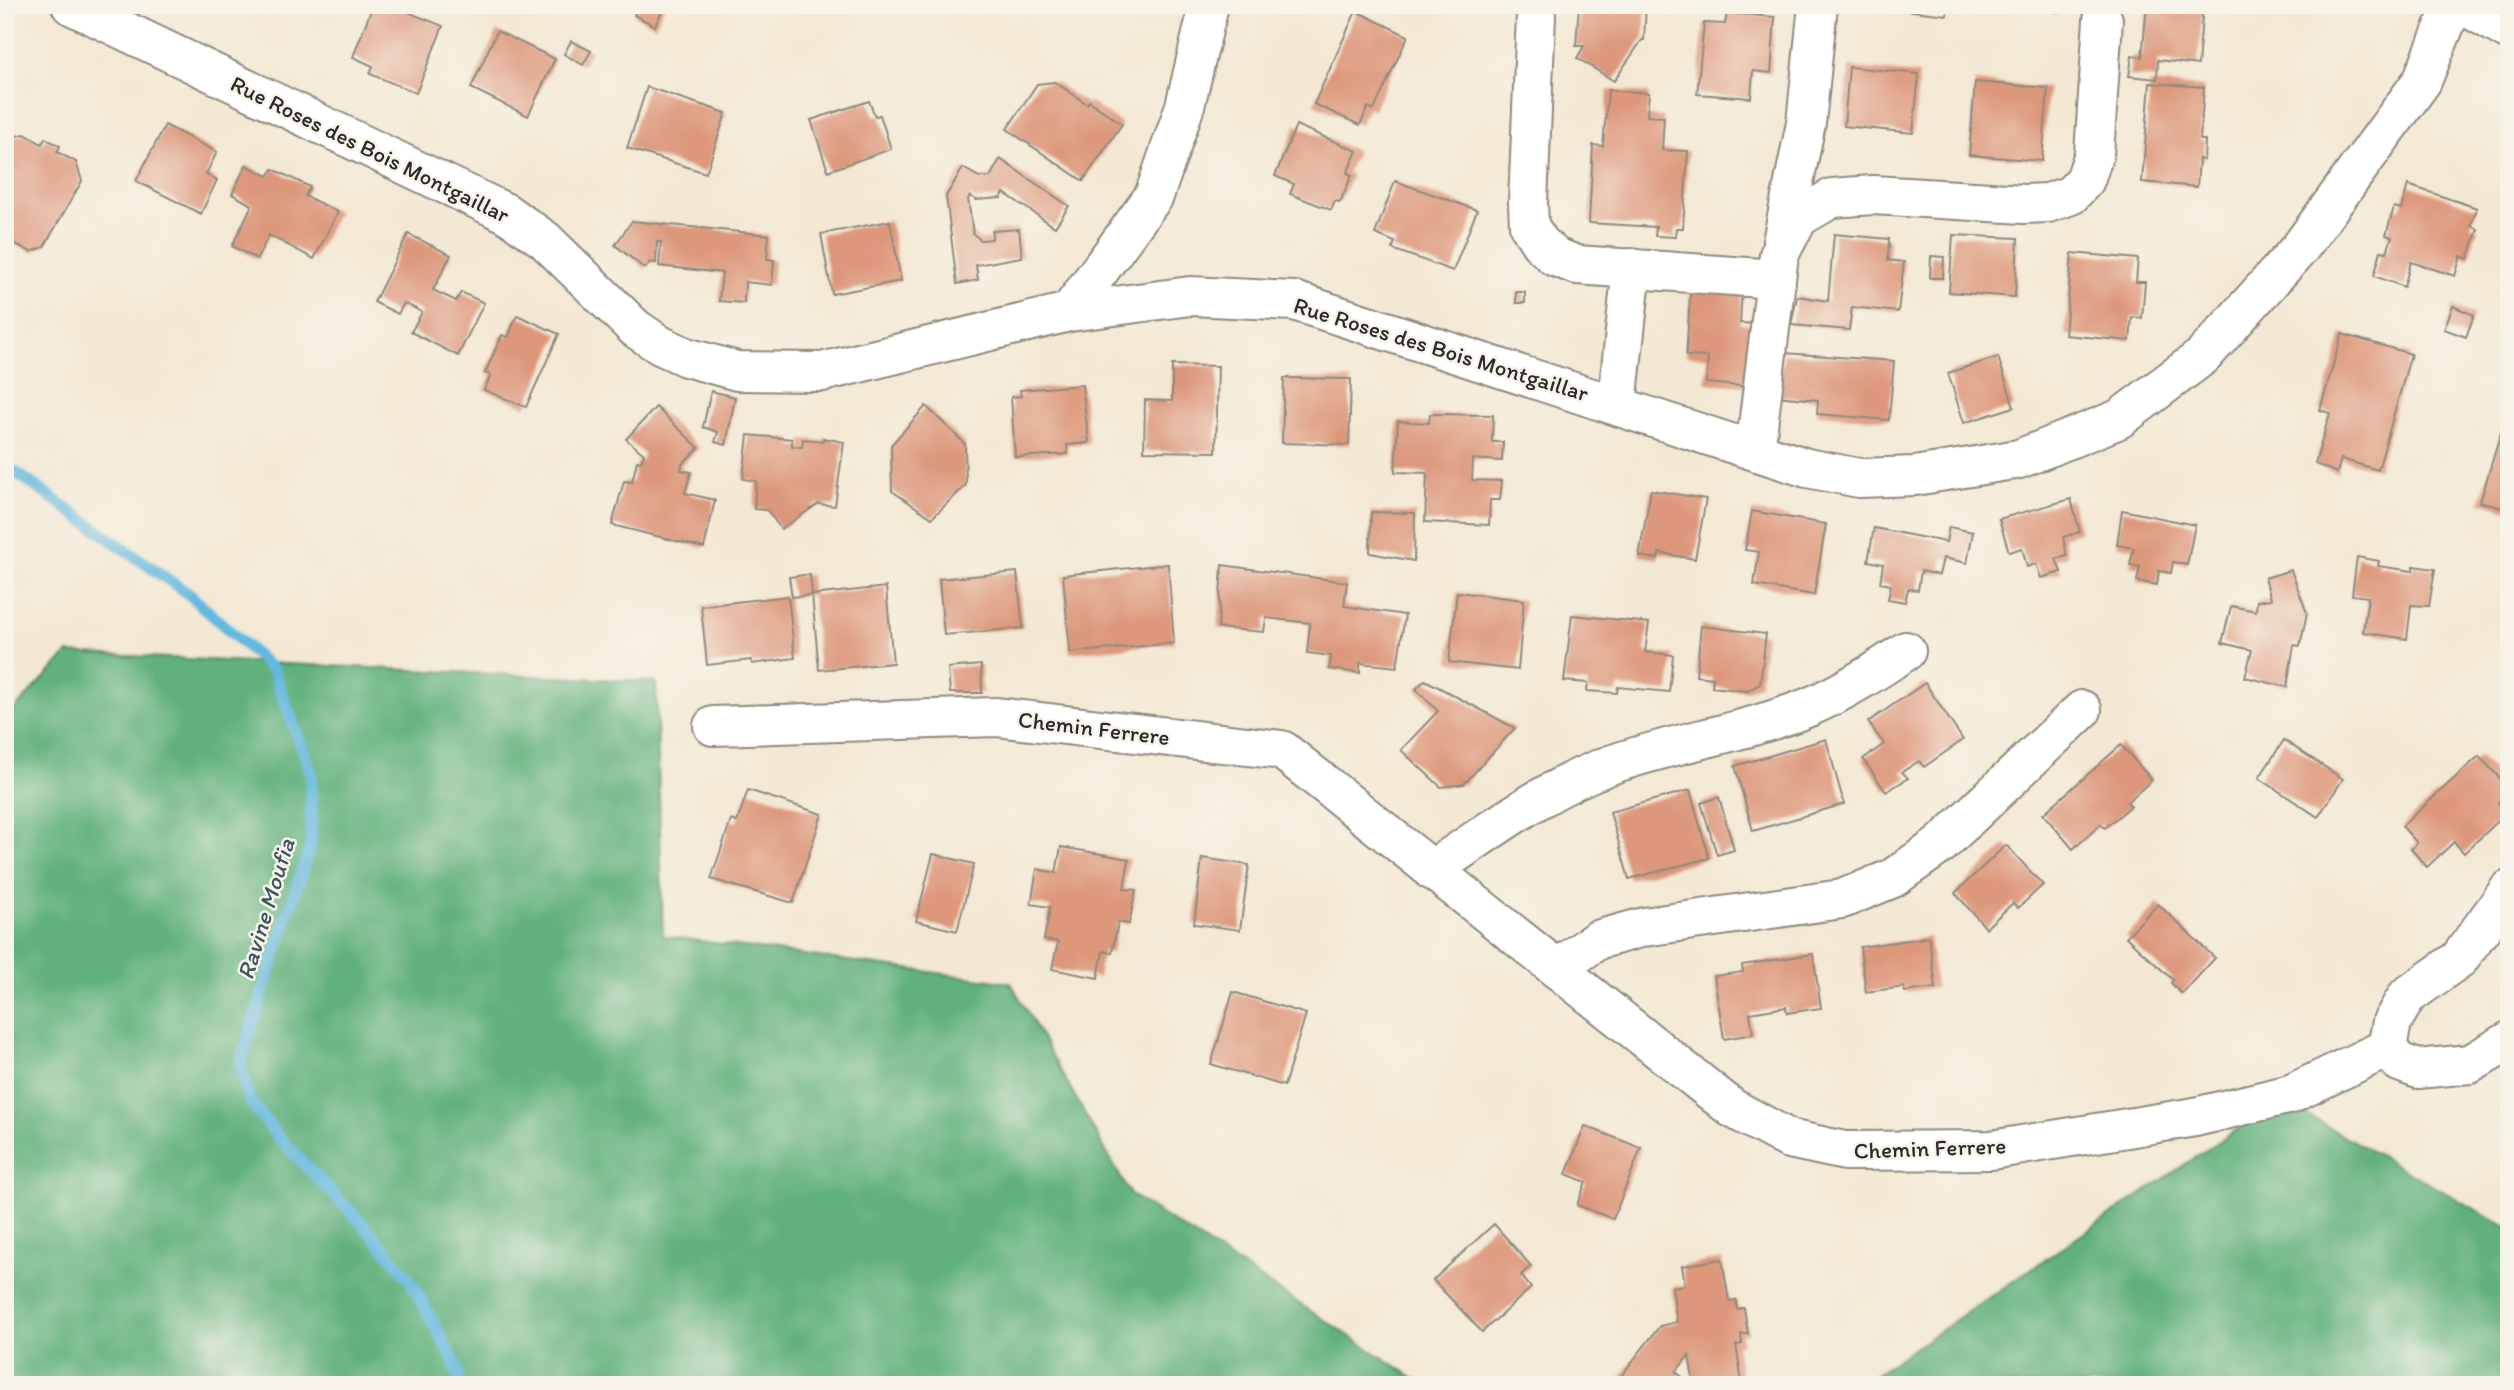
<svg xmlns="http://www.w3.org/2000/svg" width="2514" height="1390" font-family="Itim,sans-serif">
	<rect width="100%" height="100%" fill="#f7f3e8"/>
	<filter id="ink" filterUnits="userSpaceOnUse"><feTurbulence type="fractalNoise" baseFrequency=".0143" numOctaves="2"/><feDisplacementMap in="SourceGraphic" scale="14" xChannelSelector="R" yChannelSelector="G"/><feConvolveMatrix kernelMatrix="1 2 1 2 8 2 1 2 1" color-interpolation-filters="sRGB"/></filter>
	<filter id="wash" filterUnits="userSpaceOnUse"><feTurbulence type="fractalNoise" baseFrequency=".00686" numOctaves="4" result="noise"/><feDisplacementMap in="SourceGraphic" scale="28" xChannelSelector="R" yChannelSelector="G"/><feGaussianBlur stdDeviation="1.57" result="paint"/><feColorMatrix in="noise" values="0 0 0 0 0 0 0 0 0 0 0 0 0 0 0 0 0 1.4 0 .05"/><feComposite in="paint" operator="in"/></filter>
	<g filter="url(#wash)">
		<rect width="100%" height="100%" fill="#f3e8d3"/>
		<g fill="#61b17d" stroke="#466e54" stroke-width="2">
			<polygon points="68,653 656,682 663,936 1011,983 1130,1194 1425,1385 5,1385 5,719"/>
			<polygon points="2280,1100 2509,1228 2509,1385 1860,1385"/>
		</g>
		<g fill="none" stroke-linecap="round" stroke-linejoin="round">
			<polyline stroke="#64b8e0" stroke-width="12" points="5,465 190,595 273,670 311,772 311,844 240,1063 249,1100 278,1137 373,1235 410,1280 456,1365 459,1385"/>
		</g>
		<g id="blocks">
			<g fill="#dd977a">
				<polygon points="373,5 390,5 443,26 416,93 370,74 373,66 353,57"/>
				<polygon points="639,5 665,5 655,26 634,15"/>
				<polygon points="1018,5 1108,5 1102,13 1018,7"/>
				<polygon points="1579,5 1646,5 1644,40 1642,40 1614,81 1577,58 1584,46 1576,46"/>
				<polygon points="1887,5 1948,5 1947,15 1887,8"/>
				<polygon points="2010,5 2059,5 2058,12"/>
				<polygon points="2147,5 2203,5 2198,65 2158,60 2157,79 2129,76 2132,56 2142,57"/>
				<polygon points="1356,11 1408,36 1374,110 1368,107 1360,125 1314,104"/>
				<polygon points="1727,13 1775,17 1771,73 1753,71 1751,98 1697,94 1704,23 1725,24"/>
				<polygon points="497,31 555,59 528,116 471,88"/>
				<polygon points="571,41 591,51 583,65 564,54"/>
				<polygon points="1849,67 1919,74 1913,133 1844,126"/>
				<polygon points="1055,82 1087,104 1089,101 1122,124 1083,181 1007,129 1037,84"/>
				<polygon points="1975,82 2048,88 2042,161 1969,155"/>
				<polygon points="2150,83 2204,87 2200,140 2205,140 2204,160 2199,159 2197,187 2142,182"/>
				<polygon points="647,87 726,113 706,173 627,148"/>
				<polygon points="1608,90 1649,93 1647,116 1664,117 1662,150 1688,151 1683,228 1676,228 1675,237 1655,236 1656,227 1589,223 1593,145 1603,146"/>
				<polygon points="869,101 875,116 880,115 891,149 828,171 811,120"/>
				<polygon points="165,125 217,152 206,174 217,180 201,214 136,181"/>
				<polygon points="1296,125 1357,151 1347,173 1352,175 1340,202 1335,201 1331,210 1290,194 1294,184 1275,176"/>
				<polygon points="25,134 42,144 45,138 60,146 57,152 76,162 82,181 44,247 31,252 5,239 5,184 8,183 6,138"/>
				<polygon points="1000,159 1069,206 1055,227 1004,193 1001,198 976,200 970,196 968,199 973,234 981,240 992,239 992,231 1019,229 1022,257 976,265 978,280 957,284 946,196 963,168 979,177 990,177"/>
				<polygon points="246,165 268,176 273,169 310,187 305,196 338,212 314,259 269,235 257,259 232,246 252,205 232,194"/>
				<polygon points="1395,181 1477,210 1453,271 1392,249 1395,242 1375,234"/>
				<polygon points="2408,185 2477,208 2471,226 2478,229 2468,259 2461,256 2455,276 2411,262 2404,287 2374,276 2381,251 2387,252 2392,237 2386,235 2394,207 2401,209"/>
				<polygon points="632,221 769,235 767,259 774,260 772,285 745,282 744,303 719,301 722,273 659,266 661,242 657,242 656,263 650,262 646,268 644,268 615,245"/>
				<polygon points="890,221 901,281 832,294 821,234"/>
				<polygon points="408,234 451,255 433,290 456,301 461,292 484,303 458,356 411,332 422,312 404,303 398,314 374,302"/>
				<polygon points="1834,234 1889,239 1888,260 1904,262 1898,312 1852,307 1849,330 1791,325 1797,296 1828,301"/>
				<polygon points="1953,235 2018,238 2015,297 1949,292"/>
				<polygon points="2072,253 2138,259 2136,282 2145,282 2142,318 2132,317 2130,341 2065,335"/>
				<polygon points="1931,256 1944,257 1943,278 1930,278"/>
				<polygon points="1691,283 1742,289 1740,323 1758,324 1752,387 1706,383 1708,357 1686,356"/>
				<rect x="1516" y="292" width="9" height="11"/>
				<polygon points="2453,306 2474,315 2466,337 2444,329"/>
				<polygon points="517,315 559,334 526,407 484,390 491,375 485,373 502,335 508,337"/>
				<polygon points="2342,334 2411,354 2378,470 2341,459 2337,473 2315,464 2330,413 2320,410"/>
				<polygon points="1784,353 1894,361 1889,420 1817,414 1818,400 1775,396"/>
				<polygon points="1998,357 2014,407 1964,423 1948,373"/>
				<polygon points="1172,365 1218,366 1216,452 1144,451 1145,400 1172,401"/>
				<polygon points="1284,378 1351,379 1349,445 1282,443"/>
				<polygon points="1082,385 1089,443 1067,445 1068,454 1015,457 1011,397 1021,396 1020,390"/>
				<polygon points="711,391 735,397 726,445 715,442 718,432 703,427"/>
				<polygon points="926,406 965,444 966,485 932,518 892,491 891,445"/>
				<polygon points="2509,406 2509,510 2480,502"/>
				<polygon points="656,407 699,448 682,464 681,470 691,472 685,493 715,500 704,548 612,525 624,481 632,482 637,461 641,462 644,454 626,439"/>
				<polygon points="1430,414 1493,415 1492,442 1503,442 1502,461 1473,459 1472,480 1502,481 1500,500 1490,500 1489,525 1425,522 1427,473 1395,472 1398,421 1429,423"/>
				<polygon points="748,435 792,439 792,446 802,447 803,439 823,441 823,438 844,442 835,506 818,504 781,529 767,510 754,509 756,481 743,479"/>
				<polygon points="1651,490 1706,499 1695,559 1659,553 1658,559 1639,556"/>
				<polygon points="2071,499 2080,532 2063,537 2067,556 2056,559 2061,572 2041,578 2036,564 2027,567 2022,548 2009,552 1999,519"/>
				<polygon points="2122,510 2195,525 2187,565 2173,562 2171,573 2159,571 2157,585 2137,581 2140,567 2130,565 2134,548 2117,545"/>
				<polygon points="1752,511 1826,524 1814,595 1754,585 1759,552 1745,550"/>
				<polygon points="1371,512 1415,513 1414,561 1370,553"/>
				<polygon points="1949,527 1973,532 1967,563 1943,558 1939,575 1921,571 1918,590 1908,589 1905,602 1888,599 1891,585 1880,583 1883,564 1868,561 1874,528 1946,542"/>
				<polygon points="2357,557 2379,561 2378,566 2413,571 2413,566 2435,569 2429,606 2411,605 2407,639 2363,632 2368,597 2352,595"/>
				<polygon points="1168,564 1174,643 1070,653 1063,575"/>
				<polygon points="1222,565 1347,582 1344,606 1405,615 1397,667 1360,663 1360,673 1329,669 1331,656 1307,653 1310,623 1266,618 1264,632 1218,628"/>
				<polygon points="2291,570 2307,613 2300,646 2294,645 2287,687 2245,677 2252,650 2222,643 2231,606 2256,611 2257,601 2271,599 2265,578"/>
				<polygon points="1017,572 1023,628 944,635 939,579"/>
				<polygon points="804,575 810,575 812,595 792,597 789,577"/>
				<polygon points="886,587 893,663 819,670 812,595"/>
				<polygon points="1457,592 1524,600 1518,670 1449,662"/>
				<polygon points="788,596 795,658 752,664 751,660 707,665 701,606"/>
				<polygon points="1572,615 1649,623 1645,652 1673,655 1669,692 1618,687 1617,693 1587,691 1588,683 1564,681"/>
				<polygon points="1701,626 1766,634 1760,684 1747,691 1712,687 1713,678 1696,676"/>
				<polygon points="981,665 982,693 950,693 948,668"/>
				<polygon points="1425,680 1515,728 1464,784 1441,787 1401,750 1438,711 1416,689"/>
				<polygon points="1925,683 1963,740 1924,767 1919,761 1902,772 1908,778 1886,792 1863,759 1884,744 1868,722"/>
				<polygon points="1826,739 1844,804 1753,831 1735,766"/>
				<polygon points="2284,740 2343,779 2318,817 2259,778"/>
				<polygon points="2121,745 2152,780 2127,802 2131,806 2105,828 2101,824 2073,849 2043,814"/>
				<polygon points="2479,756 2509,788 2509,792 2498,802 2507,813 2464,853 2454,842 2427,867 2411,849 2417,843 2402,826"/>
				<polygon points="748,790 822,814 793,903 711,879 731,820 737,822"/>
				<polygon points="1690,790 1709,858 1629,879 1610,812"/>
				<polygon points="1719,797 1734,850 1717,855 1701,803"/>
				<polygon points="2006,845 2043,885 2018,908 2013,903 1986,928 1955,893"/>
				<polygon points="1061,847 1129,859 1124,889 1136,890 1129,924 1118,922 1112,953 1103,951 1098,978 1052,969 1058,942 1044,940 1050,907 1031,904 1037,869 1056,873"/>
				<polygon points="933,854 974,864 957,931 916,921"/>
				<polygon points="1202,858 1249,865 1240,930 1194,924"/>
				<polygon points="2158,904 2215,958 2182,994 2171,983 2173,980 2126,937"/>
				<polygon points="1929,937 1936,988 1905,992 1904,987 1866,992 1860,947"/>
				<polygon points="1813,954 1821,1008 1787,1013 1786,1007 1750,1013 1753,1034 1724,1039 1714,976 1743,972 1742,965"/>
				<polygon points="1233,992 1306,1014 1284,1086 1211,1064"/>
				<polygon points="1585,1126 1641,1148 1613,1219 1577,1205 1586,1182 1566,1174"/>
				<polygon points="1494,1224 1531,1266 1521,1275 1531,1288 1482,1332 1433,1280"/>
				<polygon points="1722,1259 1729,1301 1736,1300 1737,1309 1744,1308 1748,1334 1741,1334 1742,1344 1736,1345 1742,1382 1694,1385 1689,1355 1676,1372 1686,1380 1682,1385 1614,1385 1660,1326 1677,1322 1672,1287 1685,1285 1682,1266"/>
			</g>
		</g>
	</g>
	<g filter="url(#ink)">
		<use href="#blocks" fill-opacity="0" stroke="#8f8a7f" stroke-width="2"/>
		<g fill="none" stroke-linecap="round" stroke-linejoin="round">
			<g stroke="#8f8a7f" stroke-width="42">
				<g id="minor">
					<polyline points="71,5 506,213 545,240 635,328 660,345 686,357 737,371 822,372 1069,312 1190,296 1294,301 1807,468 1859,478 1915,476 2019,459 2119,419 2203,356 2300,248 2422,81 2453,5"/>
					<polyline points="1536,16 1528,203 1529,226 1540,243 1555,257 1577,265 1776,279"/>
					<polyline points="1782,242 1806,123 1818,5"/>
					<polyline points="1069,312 1154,196 1185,106 1209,5"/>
					<polyline points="1617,404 1632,268"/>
					<polyline points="1755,451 1779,255 1798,218 1832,198 1873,195 2024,204 2048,203 2071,195 2085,180 2094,154 2103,20"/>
					<polyline points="713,726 996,717 1282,750 1732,1108 1789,1139 1845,1151 1991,1150 2195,1117 2291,1094 2387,1048"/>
					<path d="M1431,870C1488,833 1545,788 1610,765C1675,742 1745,733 1809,707C1844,692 1874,672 1906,651"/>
					<polyline points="1557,969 1597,940 1644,927 1842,899 1893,878 1940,845 2082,710"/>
				</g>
			</g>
			<g stroke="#8f8a7f" stroke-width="42">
				<g id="tertiary">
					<polyline points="2463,5 2509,31"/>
					<polyline points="2509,890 2459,959 2407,996 2392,1022 2387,1048 2399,1062 2418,1069 2470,1064 2509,1041"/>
				</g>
			</g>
			<use href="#minor" stroke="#fff" stroke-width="38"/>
			<use href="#tertiary" stroke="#fff" stroke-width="38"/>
		</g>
	</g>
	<g text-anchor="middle" stroke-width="5" stroke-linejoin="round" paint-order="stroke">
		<g font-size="23" fill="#2b2b2b" stroke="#f7f3e8">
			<text transform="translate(370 149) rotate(26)" y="8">Rue Roses des Bois Montgaillar</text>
			<text transform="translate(1441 349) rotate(17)" y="8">Rue Roses des Bois Montgaillar</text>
			<text transform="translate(1094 728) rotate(7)" y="8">Chemin Ferrere</text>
			<text transform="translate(1930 1148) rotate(-2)" y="8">Chemin Ferrere</text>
		</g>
		<g font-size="24" font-style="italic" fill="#3c5561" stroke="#f7f3e8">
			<text transform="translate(266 909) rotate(-73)" y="8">Ravine Moufia</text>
		</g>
	</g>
	<rect width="2514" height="1390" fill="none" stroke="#f7f3e8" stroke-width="28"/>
</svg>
